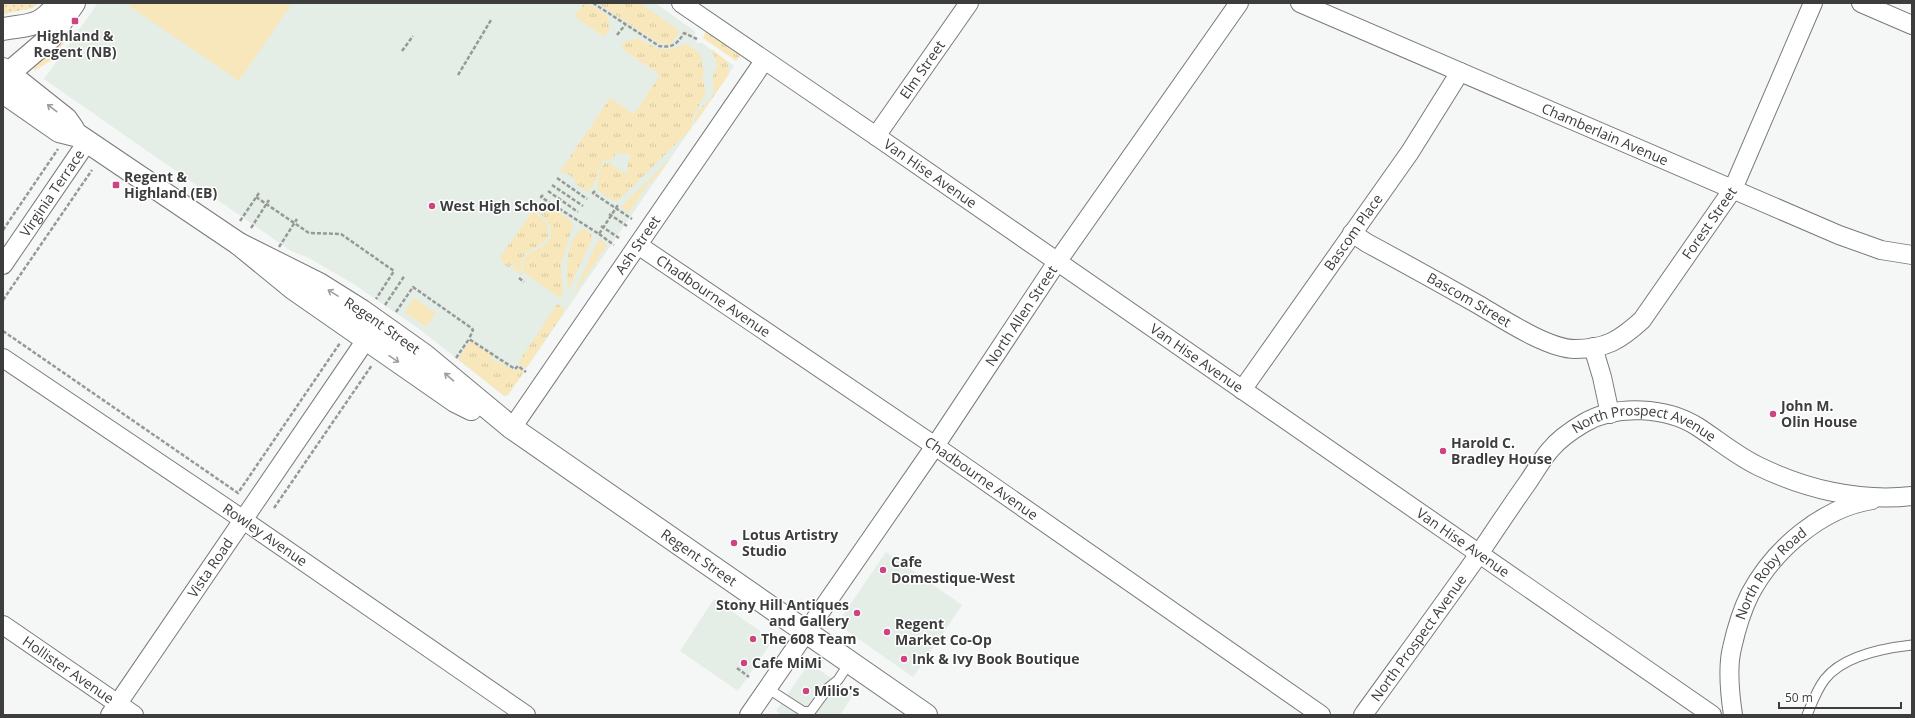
<svg xmlns="http://www.w3.org/2000/svg" width="1915" height="718" font-family="'Open Sans',sans-serif">
	<defs>
		<pattern id="grass-tufts" width="24" height="20" patternUnits="userSpaceOnUse"><rect width="24" height="20" fill="#f7e7bb"/><path d="M3 7l-1-3M5 7V3M7 7l1-3M15 17l-1-3M17 17v-4M19 17l1-3" fill="none" stroke="#d5c7a2"/></pattern>
		<pattern id="park-dots" width="8" height="8" patternUnits="userSpaceOnUse"><rect width="8" height="8" fill="#f7e7bb"/><path d="M2 2h.1M6 6h.1" fill="none" stroke="#d5c7a2" stroke-width="1.8" stroke-linecap="round"/></pattern>
	</defs>
	<rect width="100%" height="100%" fill="#f4f7f5"/>
	<g fill="#e4eee6">
		<polygon points="98,3 655,3 696,32 694,35 697,43 702,43 734,66 508,395 504,396 422,331 352,283 307,257 291,251 44,79"/>
		<polygon points="886,552 962,605 913,677 837,624"/>
		<polygon points="714,599 773,640 738,691 680,651"/>
		<polygon points="811,664 854,694 840,715 782,715 776,711 806,668"/>
	</g>
	<g fill="url(#grass-tufts)">
		<polygon points="585,3 588,3 608,16 610,29 604,37 574,16"/>
		<path d="M597,3H640L681,32L677,34C671,45 673,46 659,43Z"/>
		<polygon points="706,31 740,56 736,61 703,38"/>
		<polygon points="63,35 68,37 52,60 34,71 33,63"/>
		<path d="M638,38C651,46 662,53 677,47C680,46 682,47 685,43L698,52L701,57L704,73L702,78L706,92L693,117L691,129L619,200L613,201L609,196L608,198L598,190C596,181 600,169 605,162L613,163L612,167H616L621,173L624,170L625,174L629,172L627,168L629,159L632,157L628,154H620L619,152L615,154L614,159L603,160L594,184L587,192L575,183V179L565,172L561,174V170L610,98L634,114L660,75L621,48L626,41Z"/>
		<path d="M711,49L727,61L729,74L694,125C693,111 708,104 714,94L713,75L718,65Z"/>
		<path d="M539,202H544L570,220L573,225L561,264L563,295L560,298L527,275L523,271C522,248 536,253 545,244C557,232 548,220 538,212L536,214L547,223L548,236C540,252 516,246 522,274L512,269L514,265L512,264L509,268L504,264L500,257Z"/>
		<path d="M585,229L591,234L592,239L568,291C566,271 565,245 580,230Z"/>
		<polygon points="557,304 564,308 563,314 526,368 518,363"/>
		<polygon points="470,341 493,356 491,359 499,364 500,362 514,371 518,368 524,372 508,395 504,396 458,359"/>
	</g>
	<polygon fill="url(#park-dots)" points="3,3 38,3 33,8 3,14"/>
	<g fill="#f7e7bb">
		<polygon points="125,3 292,3 239,81"/>
		<polygon points="671,158 658,176 657,175 651,184 649,182 629,213 621,207"/>
		<polygon points="599,239 607,245 572,297"/>
		<polygon points="414,298 436,313 426,327 405,312"/>
	</g>
	<g fill="none" stroke-linecap="round" stroke-linejoin="round">
		<g stroke="#797b79" stroke-width="11">
			<g id="lane">
				<polyline points="767,688 804,712 811,711 828,688 838,680 850,662"/>
				<path d="M1807,715C1812,703 1817,689 1825,679C1843,656 1885,648 1912,645"/>
			</g>
		</g>
		<g stroke="#797b79" stroke-width="20">
			<g id="street">
				<path id="s1" d="M681,3L876,136L1712,715"/>
				<path id="s2" d="M1300,3L1839,235L1881,250L1912,255"/>
				<polyline points="1861,3 1912,25"/>
				<path id="s3" d="M876,136L969,3"/>
				<path id="s4" d="M1352,233L1367,243C1404,263 1442,284 1479,305C1503,319 1548,349 1575,349C1606,349 1620,340 1642,320L1733,189L1813,3"/>
				<path id="s5" d="M638,245L935,446L1321,715"/>
				<path id="s6" d="M3,265L87,142"/>
				<polyline points="1593,347 1602,377 1610,414"/>
				<path id="s7" d="M3,358L226,508L526,715"/>
				<path id="s8" d="M1242,390L1410,152L1460,72"/>
				<path id="s9" d="M512,428L764,61"/>
				<path id="s10" d="M3,625L134,715"/>
				<path id="s11" d="M110,715L374,328"/>
				<path id="s12" d="M749,715L935,446L1057,262L1239,3"/>
				<path id="s13" d="M1363,715C1402,661 1441,608 1479,554C1495,530 1511,506 1528,482C1535,472 1542,459 1550,450C1559,439 1572,430 1584,423C1616,404 1667,407 1698,427C1718,440 1737,456 1758,466C1805,489 1859,502 1912,496"/>
				<path id="s14" d="M1733,715C1730,695 1727,668 1732,648C1736,630 1742,610 1750,594C1774,549 1822,508 1872,500"/>
			</g>
		</g>
		<g stroke="#797b79" stroke-width="24">
			<g id="secondary">
				<path d="M3,29C31,24 39,28 59,3"/>
				<polyline points="3,69 66,119 73,129"/>
				<polyline points="3,74 9,73 50,38 74,3"/>
				<polyline points="3,92 59,131 79,136 239,244 294,289 455,401 471,409"/>
				<path id="s15" d="M239,244L319,284L362,311L424,355L512,428L926,715"/>
			</g>
		</g>
		<g stroke="#979998" stroke-width="2.5" stroke-dasharray="4 2" stroke-linecap="butt">
			<path d="M593,3L659,46C673,48 677,44 684,33L697,39"/>
			<polyline points="617,35 625,25"/>
			<polyline points="402,51 413,36"/>
			<polyline points="458,75 491,20"/>
			<polyline points="557,178 587,199"/>
			<polyline points="552,185 583,206"/>
			<polyline points="548,191 578,212"/>
			<polyline points="595,191 593,193 632,219"/>
			<polyline points="543,195 541,197 599,234 618,205"/>
			<polyline points="256,197 309,233 341,234 394,271 376,299"/>
			<polyline points="609,214 627,226"/>
			<polyline points="240,221 259,193"/>
			<polyline points="601,226 619,238"/>
			<polyline points="3,230 58,149"/>
			<polyline points="599,234 614,245"/>
			<polyline points="519,278 524,282"/>
			<polyline points="3,300 92,170"/>
			<polyline points="385,305 405,275"/>
			<polyline points="396,312 413,287 470,327 473,330 469,339"/>
			<polyline points="3,331 238,493 340,343"/>
			<polyline points="456,358 469,339 515,369 518,366 526,372"/>
			<polyline points="274,508 372,365"/>
			<polyline points="737,668 749,677"/>
		</g>
		<use href="#lane" stroke="#fff" stroke-width="9"/>
		<use href="#street" stroke="#fff" stroke-width="18"/>
		<use href="#secondary" stroke="#fff" stroke-width="22"/>
		<g stroke="#979998" stroke-width="2.5" stroke-dasharray="4 2" stroke-linecap="butt">
			<polyline points="251,228 269,200"/>
			<polyline points="279,247 297,219"/>
		</g>
	</g>
	<defs><path id="oneway-shaft" d="M-6 0H5M1.5-3L5.5 0L1.5 3" fill="none" stroke-width="1.6" stroke-linecap="round" stroke-linejoin="round"/></defs>
	<g stroke="#9e9e9e">
		<use href="#oneway-shaft" transform="translate(52 108) rotate(-143)"/>
		<use href="#oneway-shaft" transform="translate(333 293) rotate(-149)"/>
		<use href="#oneway-shaft" transform="translate(394 359) rotate(34)"/>
		<use href="#oneway-shaft" transform="translate(449 377) rotate(-139)"/>
	</g>
	<g fill="#cd4481" stroke="#fff" stroke-width="1.5">
		<rect x="71" y="17" width="8" height="8" rx="2"/>
		<rect x="112" y="181" width="8" height="8" rx="2"/>
		<circle cx="432" cy="206" r="4"/>
		<circle cx="1773" cy="414" r="4"/>
		<circle cx="1443" cy="451" r="4"/>
		<circle cx="734" cy="543" r="4"/>
		<circle cx="883" cy="570" r="4"/>
		<circle cx="857" cy="613" r="4"/>
		<circle cx="887" cy="632" r="4"/>
		<circle cx="753" cy="639" r="4"/>
		<circle cx="904" cy="659" r="4"/>
		<circle cx="744" cy="663" r="4"/>
		<circle cx="806" cy="691" r="4"/>
	</g>
	<g text-anchor="middle" stroke-width="3" stroke-linejoin="round" paint-order="stroke">
		<g font-size="14" font-weight="bold" fill="#3c3d3c" stroke="#fff" text-anchor="start">
			<text x="75" y="41" text-anchor="middle">Highland &amp;<tspan x="75" dy="16">Regent (NB)</tspan></text>
			<text x="124" y="182">Regent &amp;<tspan x="124" dy="16">Highland (EB)</tspan></text>
			<text x="440" y="211">West High School</text>
			<text x="1781" y="411">John M.<tspan x="1781" dy="16">Olin House</tspan></text>
			<text x="1451" y="448">Harold C.<tspan x="1451" dy="16">Bradley House</tspan></text>
			<text x="742" y="540">Lotus Artistry<tspan x="742" dy="16">Studio</tspan></text>
			<text x="891" y="567">Cafe<tspan x="891" dy="16">Domestique-West</tspan></text>
			<text x="849" y="610" text-anchor="end">Stony Hill Antiques<tspan x="849" dy="16">and Gallery</tspan></text>
			<text x="895" y="629">Regent<tspan x="895" dy="16">Market Co-Op</tspan></text>
			<text x="761" y="644">The 608 Team</text>
			<text x="912" y="664">Ink &amp; Ivy Book Boutique</text>
			<text x="752" y="668">Cafe MiMi</text>
			<text x="814" y="696">Milio's</text>
		</g>
		<g font-size="14" fill="#3c3d3c" stroke="#fff">
			<text dy="5" stroke="none"><textPath href="#s3" startOffset="81">Elm Street</textPath></text>
			<text dy="5" stroke="none"><textPath href="#s2" startOffset="332">Chamberlain Avenue</textPath></text>
			<text dy="5" stroke="none"><textPath href="#s1" startOffset="302">Van Hise Avenue</textPath></text>
			<text dy="5" stroke="none"><textPath href="#s6" startOffset="87">Virginia Terrace</textPath></text>
			<text dy="5" stroke="none"><textPath href="#s4" startOffset="446">Forest Street</textPath></text>
			<text dy="5" stroke="none"><textPath href="#s8" startOffset="193">Bascom Place</textPath></text>
			<text dy="5" stroke="none"><textPath href="#s9" startOffset="222">Ash Street</textPath></text>
			<text dy="5" stroke="none"><textPath href="#s5" startOffset="91">Chadbourne Avenue</textPath></text>
			<text dy="5" stroke="none"><textPath href="#s4" startOffset="135">Bascom Street</textPath></text>
			<text dy="5" stroke="none"><textPath href="#s12" startOffset="483">North Allen Street</textPath></text>
			<text dy="5" stroke="none"><textPath href="#s15" startOffset="165">Regent Street</textPath></text>
			<text dy="5" stroke="none"><textPath href="#s1" startOffset="626">Van Hise Avenue</textPath></text>
			<text dy="5" stroke="none"><textPath href="#s13" startOffset="431">North Prospect Avenue</textPath></text>
			<text dy="5" stroke="none"><textPath href="#s5" startOffset="415">Chadbourne Avenue</textPath></text>
			<text dy="5" stroke="none"><textPath href="#s7" startOffset="316">Rowley Avenue</textPath></text>
			<text dy="5" stroke="none"><textPath href="#s1" startOffset="950">Van Hise Avenue</textPath></text>
			<text dy="5" stroke="none"><textPath href="#s15" startOffset="558">Regent Street</textPath></text>
			<text dy="5" stroke="none"><textPath href="#s11" startOffset="178">Vista Road</textPath></text>
			<text dy="5" stroke="none"><textPath href="#s14" startOffset="153">North Roby Road</textPath></text>
			<text dy="5" stroke="none"><textPath href="#s13" startOffset="95">North Prospect Avenue</textPath></text>
			<text dy="5" stroke="none"><textPath href="#s10" startOffset="79">Hollister Avenue</textPath></text>
		</g>
	</g>
	<rect width="1915" height="718" fill="none" stroke="#3c3d3c" stroke-width="8"/>
	<path d="M1779 702v6h122v-6" fill="none" stroke="#3c3d3c" stroke-width="2"/>
	<text x="1785" y="702" font-size="12" fill="#3c3d3c" stroke="#ffffff" stroke-width="3" paint-order="stroke">50 m</text>
</svg>
